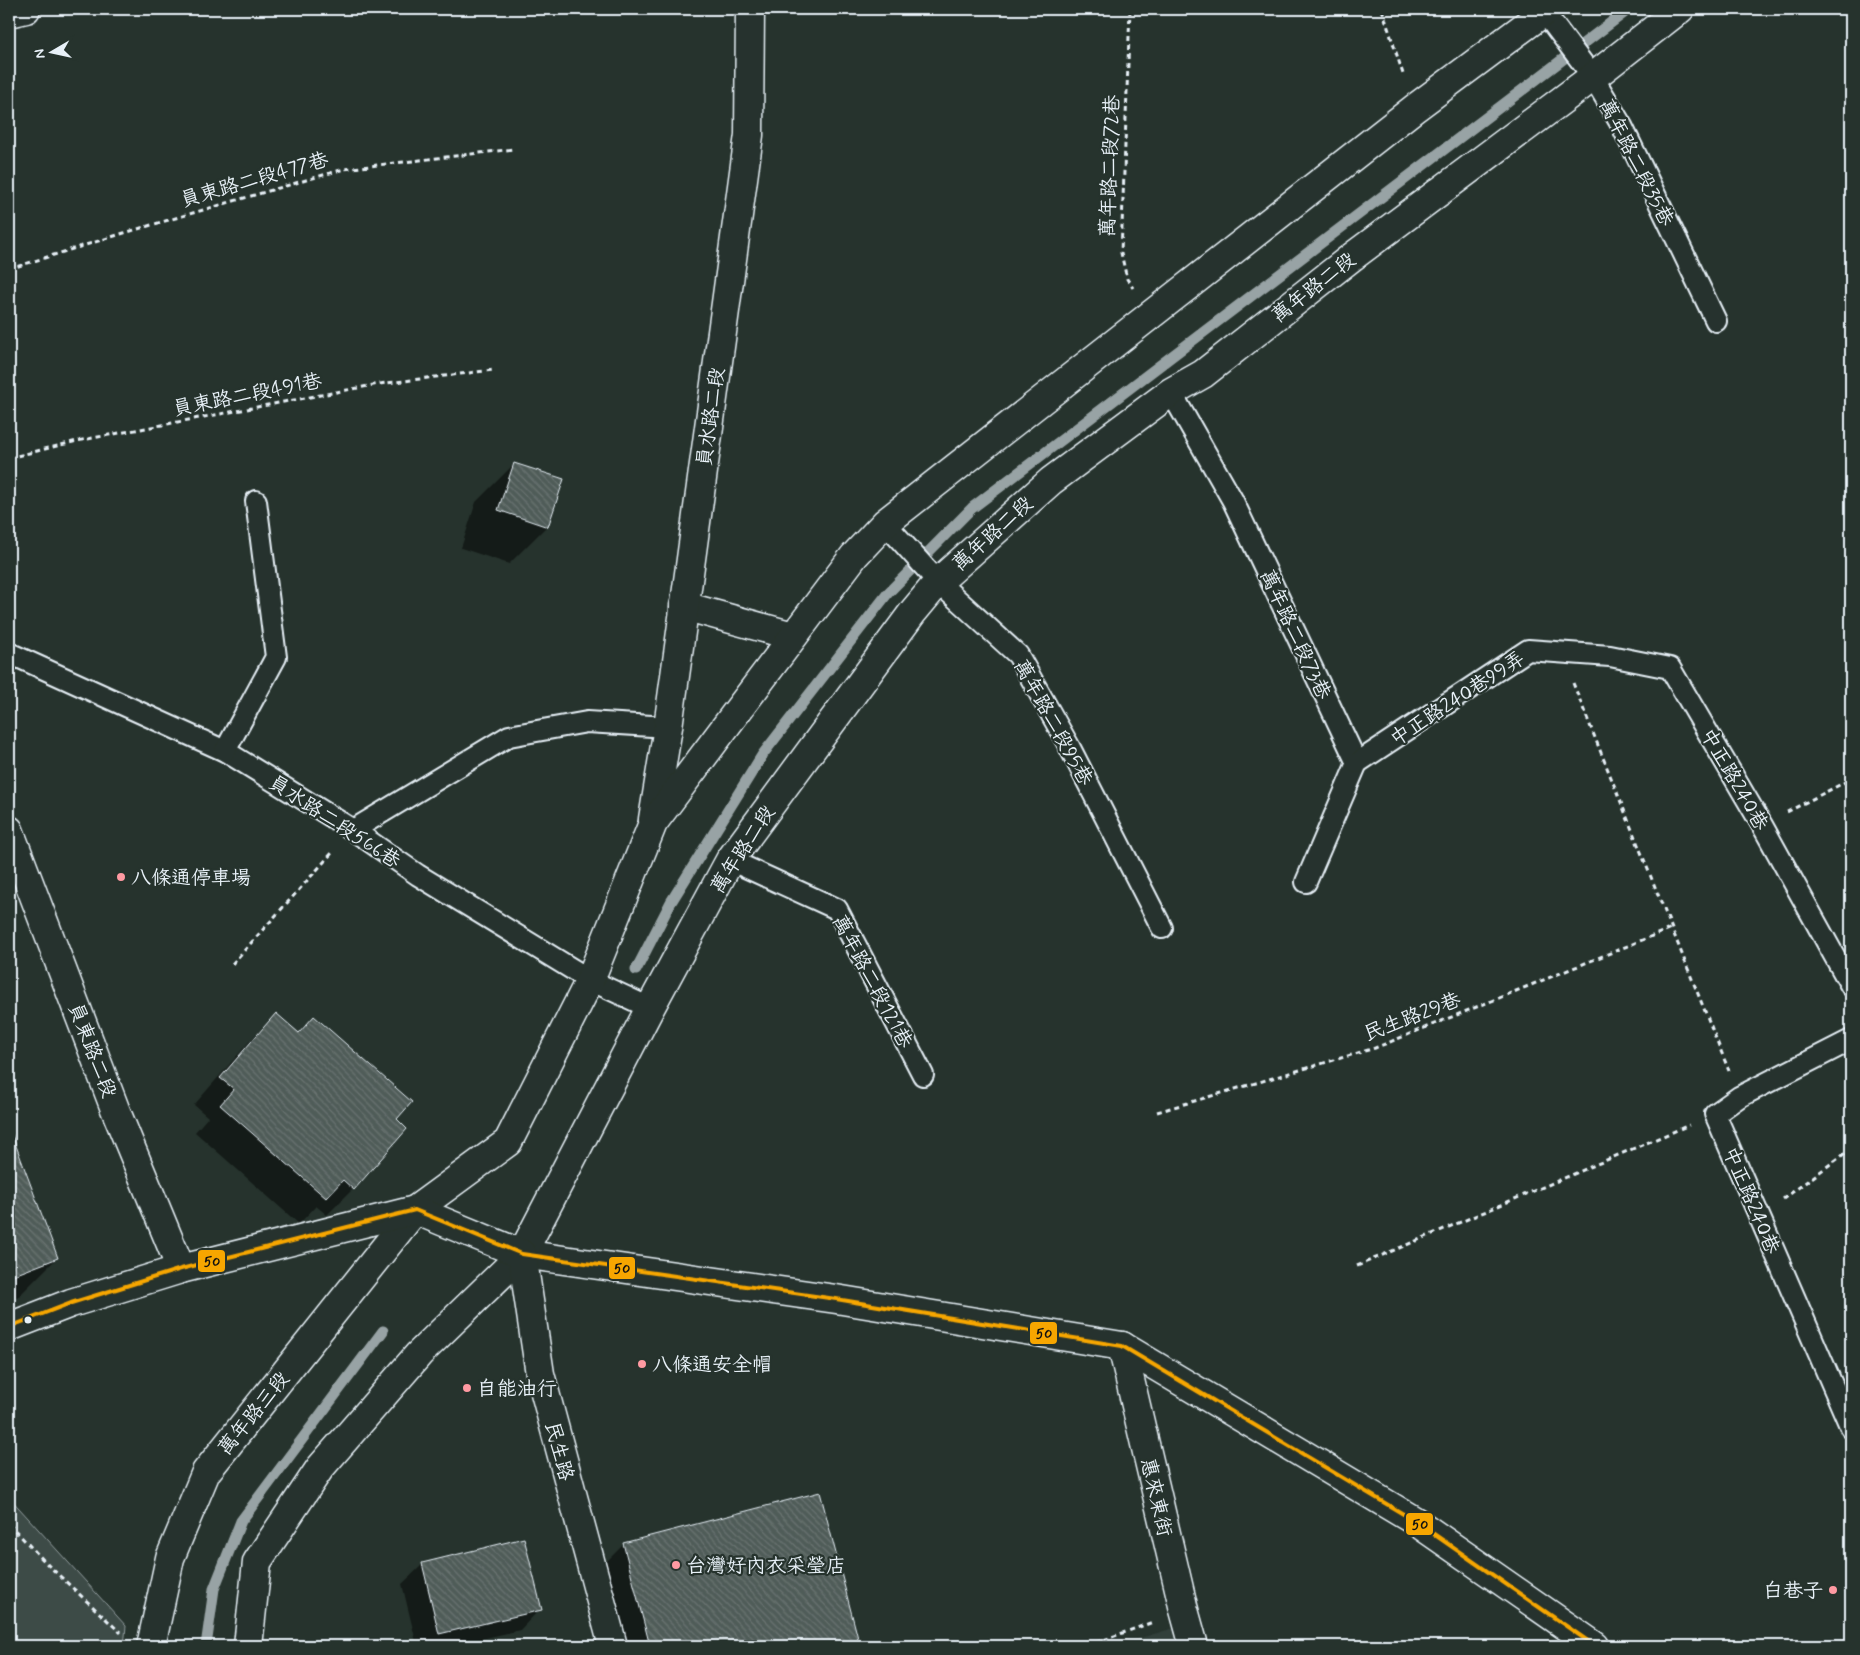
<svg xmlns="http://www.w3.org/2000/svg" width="1860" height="1655" font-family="Mynerve,'LXGW WenKai TC',sans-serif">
	<defs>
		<pattern id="building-back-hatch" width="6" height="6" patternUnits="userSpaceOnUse" patternTransform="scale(1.25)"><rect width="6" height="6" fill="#505c59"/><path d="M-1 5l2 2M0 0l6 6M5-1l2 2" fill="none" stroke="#697472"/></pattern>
	</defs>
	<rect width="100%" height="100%" fill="#26332d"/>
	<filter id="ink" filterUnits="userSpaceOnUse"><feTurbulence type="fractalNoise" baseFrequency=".02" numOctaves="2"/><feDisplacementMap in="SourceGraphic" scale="10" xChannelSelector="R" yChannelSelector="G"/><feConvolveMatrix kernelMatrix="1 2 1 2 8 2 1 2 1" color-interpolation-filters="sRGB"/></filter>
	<g filter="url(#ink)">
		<polygon fill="#333f3a" points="1174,1628 1179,1646 1114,1646"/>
		<polygon fill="#3e4b47" stroke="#939ea0" points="9,1497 126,1626 124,1646 9,1646"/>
		<g fill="#0007">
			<polygon points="514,464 547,526 509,564 461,548 476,502"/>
			<polygon points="276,1015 298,1034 314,1018 395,1119 353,1189 327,1215 316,1206 299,1224 195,1132 208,1117 194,1105 249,1042"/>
			<polygon points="9,1128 57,1258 19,1296 9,1300"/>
			<polygon points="819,1494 859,1646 602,1646 586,1582 624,1544"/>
			<polygon points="423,1564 540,1609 520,1630 451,1646 417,1646 402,1584"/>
		</g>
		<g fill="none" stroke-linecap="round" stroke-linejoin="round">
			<g stroke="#98a3a5" stroke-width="11">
				<polyline points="636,970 671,902 763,754 888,593 972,508 1629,9"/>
				<polyline points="206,1646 214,1589 241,1521 383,1331"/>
			</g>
		</g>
		<g fill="url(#building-back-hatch)" stroke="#e8f1f8">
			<polygon points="514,463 564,479 548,527 498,510"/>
			<polygon points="276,1013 299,1033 314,1016 412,1102 397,1119 407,1129 354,1190 343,1180 326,1198 220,1105 234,1089 220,1078"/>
			<polygon points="9,1127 58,1258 9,1277"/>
			<polygon points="820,1492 860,1646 650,1646 623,1543"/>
			<polygon points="524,1538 542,1610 439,1634 422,1563"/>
		</g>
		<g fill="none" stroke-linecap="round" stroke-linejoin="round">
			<g stroke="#e8f1f8" stroke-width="24">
				<g id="lane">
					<polyline points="1544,12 1593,77 1622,126 1716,321"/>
					<polyline points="1171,392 1233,501 1357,763 1306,882"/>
					<polyline points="885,523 938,582 1018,655 1069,746 1162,928"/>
					<polyline points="9,653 225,751 353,830 418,875 590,980 650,1008"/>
					<polyline points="225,751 276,657 256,501"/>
					<polyline points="1357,763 1528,650 1610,656 1670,668 1762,825 1851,986"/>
					<polyline points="353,830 509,736 587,722 668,727"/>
					<polyline points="730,860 837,909 923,1075"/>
					<polyline points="1851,1040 1739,1097 1715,1114 1851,1428"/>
				</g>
			</g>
			<g stroke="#e8f1f8" stroke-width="31">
				<g id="street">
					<polyline points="9,13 26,9"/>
					<polyline points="684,606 793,636"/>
					<polyline points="653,819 668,727 749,135 750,9"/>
					<polyline points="522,1254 836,1299 1122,1346 1415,1521 1595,1646"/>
					<polyline points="9,1327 71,1303 181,1269"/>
					<polyline points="1122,1346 1184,1610 1194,1646"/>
					<polyline points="151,1646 170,1558 206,1472 415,1210 508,1142 590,980 653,823 854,556 885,523 1415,108 1548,9"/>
					<polyline points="248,1646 257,1562 320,1468 419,1354 522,1254 650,1008 730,860 913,612 938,582 1051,481 1171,392 1203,374 1352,257 1593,77 1680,9"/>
				</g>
			</g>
			<g stroke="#e8f1f8" stroke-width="31">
				<polyline id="secondary" points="9,830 115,1109 181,1269 415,1210 522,1254 540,1374 613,1646"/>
			</g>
			<g stroke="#e8f1f8" stroke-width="3" stroke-dasharray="5 4" stroke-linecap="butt">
				<polyline points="1130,9 1121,253 1127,279 1133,288"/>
				<polyline points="1382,9 1404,77"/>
				<polyline points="9,269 124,233 344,169 514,149"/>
				<polyline points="9,458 77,441 379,384 493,370"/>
				<polyline points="1573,683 1729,1071"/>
				<polyline points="1787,812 1851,779"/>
				<polyline points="232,964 333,852"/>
				<polyline points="1157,1112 1375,1048 1672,928"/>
				<polyline points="1783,1199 1851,1149"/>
				<polyline points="1357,1266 1689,1125"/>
				<polyline points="9,1524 48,1565 121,1633"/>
				<polyline points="1087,1646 1153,1622"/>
			</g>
			<use href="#lane" stroke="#26332d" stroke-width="20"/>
			<use href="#street" stroke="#26332d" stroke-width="28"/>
			<use href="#secondary" stroke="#26332d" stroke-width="28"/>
			<g stroke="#26332d" stroke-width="8">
				<polyline id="bus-1" points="9,1327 71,1303 181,1269 415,1210 522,1254 836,1299 1122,1346 1415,1521 1595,1646"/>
			</g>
			<use href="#bus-1" stroke="#f7a600" stroke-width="4"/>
		</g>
	</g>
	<g fill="#ff9aa2" stroke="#26332d" stroke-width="2">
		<circle cx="121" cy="877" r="5"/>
		<circle cx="642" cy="1364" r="5"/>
		<circle cx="467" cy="1388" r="5"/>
		<circle cx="676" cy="1565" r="5"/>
		<circle cx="1833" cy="1590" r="5"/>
	</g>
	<circle fill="#e8f1f8" stroke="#26332d" stroke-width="2" cx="28" cy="1320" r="4.5"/>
	<g text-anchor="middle" stroke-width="4.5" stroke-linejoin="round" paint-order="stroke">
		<g font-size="20" fill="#e8f1f8" stroke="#26332d">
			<text transform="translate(1637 162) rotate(63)" y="7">萬年路二段35巷</text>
			<text transform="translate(1109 166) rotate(-88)" y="7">萬年路二段72巷</text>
			<text transform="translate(254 179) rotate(-16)" y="7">員東路二段477巷</text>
			<text transform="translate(1313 287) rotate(-38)" y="7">萬年路二段</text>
			<text transform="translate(247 394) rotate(-11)" y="7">員東路二段491巷</text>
			<text transform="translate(710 417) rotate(-82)" y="7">員水路二段</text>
			<text transform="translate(992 533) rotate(-42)" y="7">萬年路二段</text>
			<text transform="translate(1296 634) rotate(65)" y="7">萬年路二段73巷</text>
			<text transform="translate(1457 698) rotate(-33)" y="7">中正路240巷99弄</text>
			<text transform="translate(1054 722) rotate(61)" y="7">萬年路二段95巷</text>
			<text transform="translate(1735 779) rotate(60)" y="7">中正路240巷</text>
			<text transform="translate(335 821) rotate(33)" y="7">員水路二段566巷</text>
			<text transform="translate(742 849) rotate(-57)" y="7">萬年路二段</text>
			<text transform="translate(873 981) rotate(62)" y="7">萬年路二段121巷</text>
			<text transform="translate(1412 1016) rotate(-21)" y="7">民生路29巷</text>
			<text transform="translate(93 1050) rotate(69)" y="7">員東路二段</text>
			<text transform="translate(1752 1200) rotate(67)" y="7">中正路240巷</text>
			<text transform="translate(253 1413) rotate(-51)" y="7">萬年路三段</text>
			<text transform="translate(560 1451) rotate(75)" y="7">民生路</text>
			<text transform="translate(1157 1497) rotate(77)" y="7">惠來東街</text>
		</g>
		<g font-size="20" fill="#e8f1f8" stroke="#26332d" text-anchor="start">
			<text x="131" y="884">八條通停車場</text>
			<text x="652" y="1371">八條通安全帽</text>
			<text x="477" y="1395">自能油行</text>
			<text x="686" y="1572">台灣好內衣采瑩店</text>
			<text x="1823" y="1597" text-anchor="end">白巷子</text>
		</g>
	</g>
	<g stroke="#26332d" stroke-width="2">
		<rect x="197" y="1249" width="29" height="24" rx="5" fill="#f7a600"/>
		<rect x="608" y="1256" width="28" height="24" rx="5" fill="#f7a600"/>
		<rect x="1029" y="1321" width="29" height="24" rx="5" fill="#f7a600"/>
		<rect x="1405" y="1512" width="29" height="24" rx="5" fill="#f7a600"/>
	</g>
	<g font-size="14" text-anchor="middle" font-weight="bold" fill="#111">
		<text x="212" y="1266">50</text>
		<text x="622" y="1273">50</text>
		<text x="1044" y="1338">50</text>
		<text x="1420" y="1529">50</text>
	</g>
	<rect width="1860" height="1655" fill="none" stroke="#26332d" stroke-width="30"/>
	<rect x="15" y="15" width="1830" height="1625" fill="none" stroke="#e8f1f8" stroke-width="2" filter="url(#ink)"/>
	<g transform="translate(52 52) rotate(261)" stroke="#26332d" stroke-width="4" paint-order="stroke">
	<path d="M0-4L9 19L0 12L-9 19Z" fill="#e8f1f8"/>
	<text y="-8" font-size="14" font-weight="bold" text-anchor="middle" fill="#e8f1f8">N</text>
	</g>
</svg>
